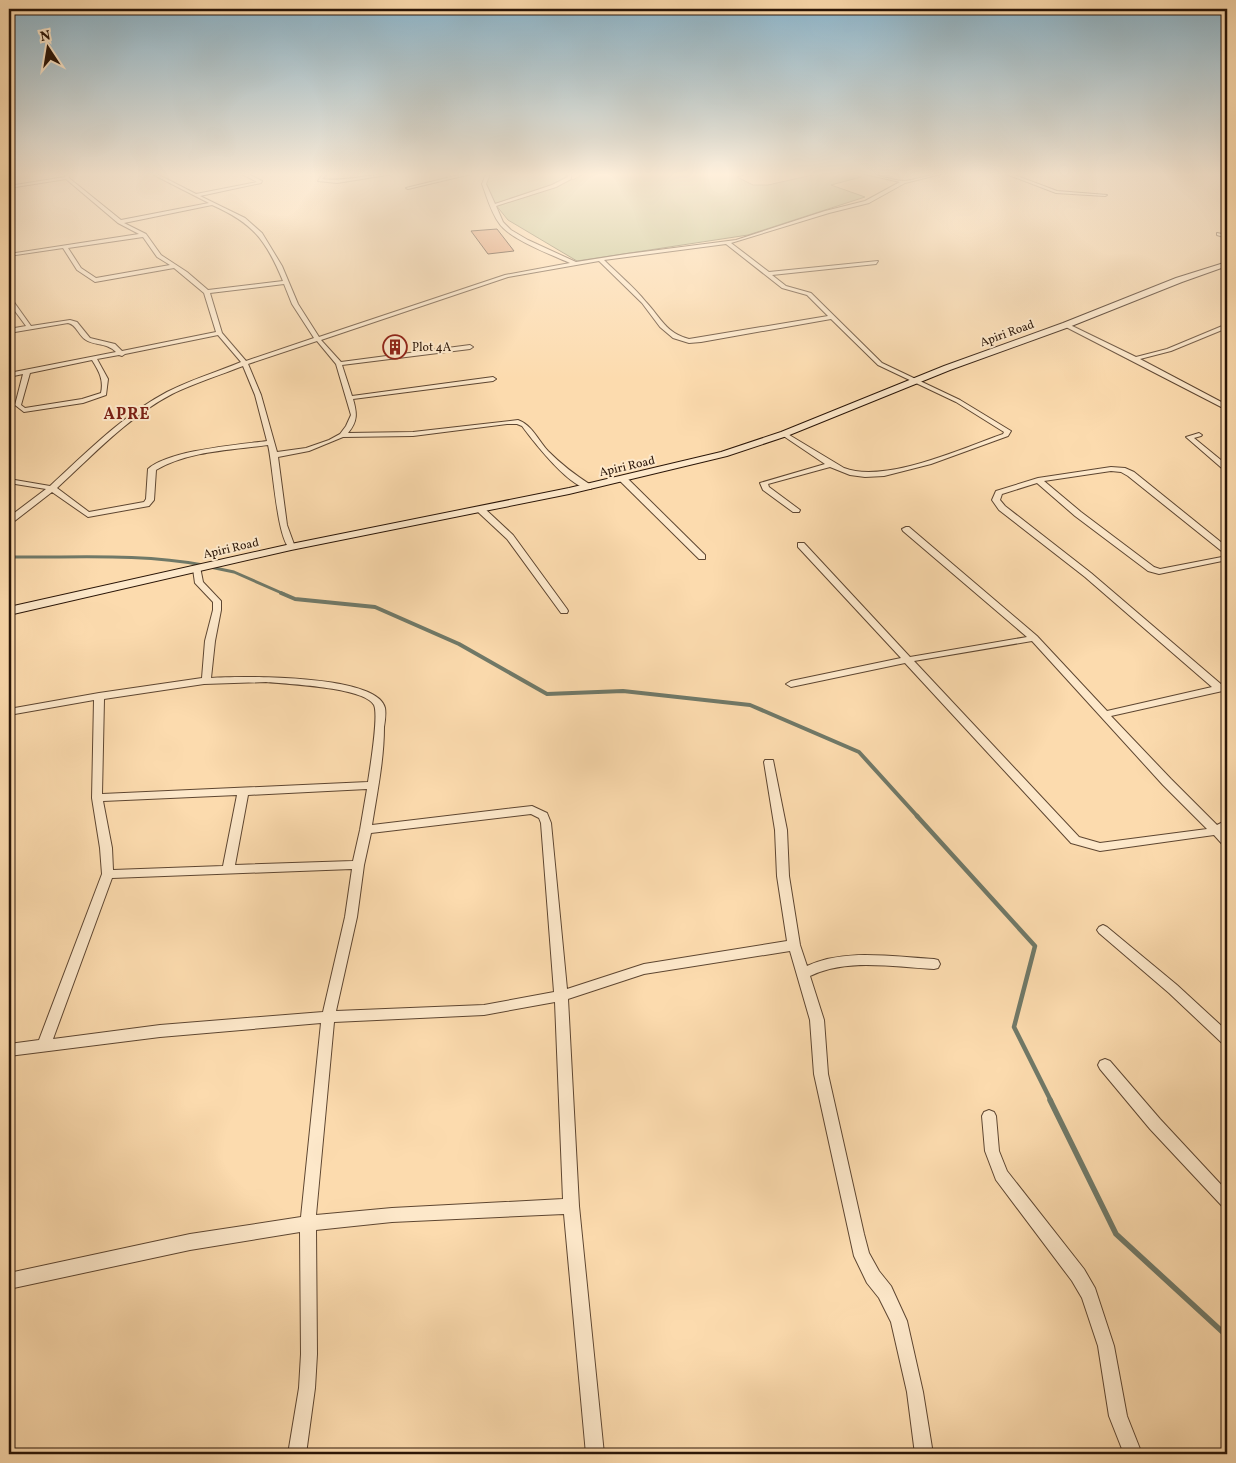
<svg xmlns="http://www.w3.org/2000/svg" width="1236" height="1463" font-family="Vollkorn,serif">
	<rect width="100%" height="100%" fill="#fcdbae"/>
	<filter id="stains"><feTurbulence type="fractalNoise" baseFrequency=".004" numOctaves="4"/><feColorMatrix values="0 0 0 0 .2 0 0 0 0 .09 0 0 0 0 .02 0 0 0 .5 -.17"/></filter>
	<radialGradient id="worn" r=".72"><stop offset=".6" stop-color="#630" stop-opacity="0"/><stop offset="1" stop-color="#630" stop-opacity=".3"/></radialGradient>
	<polygon fill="#bbc18e" stroke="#726b4a" points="490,174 564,174 573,180 583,174 748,174 737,177 753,185 768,185 817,174 850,174 861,177 831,185 865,197 748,235 577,261 508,220 491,199 486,188 486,181"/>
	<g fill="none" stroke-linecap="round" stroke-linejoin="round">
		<g stroke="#707968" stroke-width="3">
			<path d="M9,557C74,558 139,553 203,565"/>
			<polyline points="210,567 234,572 284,594"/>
		</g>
		<polyline stroke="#707968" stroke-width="4" points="281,593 295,599 375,607 459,644 547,694 623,691 750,705 859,752 918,817"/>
		<polyline stroke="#707968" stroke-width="4.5" points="917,816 1035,946 1014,1027 1051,1101"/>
		<polyline stroke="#707968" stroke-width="5.5" points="1050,1100 1116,1234 1227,1336"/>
	</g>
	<polygon fill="#e69f75" stroke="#2a1507" points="497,229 514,251 488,254 471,231"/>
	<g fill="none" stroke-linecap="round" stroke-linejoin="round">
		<g stroke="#5e4631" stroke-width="2">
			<g id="street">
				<path d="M65,174H69V178L121,220L209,203L152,174H157L196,194L257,182L242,174H248L262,181L261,183L200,196L245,218L262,233L282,266L298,304L319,337L505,275L570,263C552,255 509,239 499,223C491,212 487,197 482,184L486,174H490L486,184L495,204L552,185L568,177L567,174H571V179L556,187L496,206L503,222L511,230L528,240L576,262L627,254L736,240L825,211L865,201L900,182L865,174C878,174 892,181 905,181C917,180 929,174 941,174L905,183L869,203L829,213L731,243L769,272L878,261L876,264L772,275L786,286L811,293L882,363L960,400L1011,431L1008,436L931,464L884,476L865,477L850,475L830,467L768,484L769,487L800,510L799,512H793L763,490L760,483L825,464L782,435V433H786L844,468C885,484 963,448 1003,434L1004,432L956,402L878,365L831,319L701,342L689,343L673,338L660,327L642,303L599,261L508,277L321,340L341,362L470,345L473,347L470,349L342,365L352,396L493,377L496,379L493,381L353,399C357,413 358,421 348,433L413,432L518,420C532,425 538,440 548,451C561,464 575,475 591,485V489C571,490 533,441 522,426L517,424H507L413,436L343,437L309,451L278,457L287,525L295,547L291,549C277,543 273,464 268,445C231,450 188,451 156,470L154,500L149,506L88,517L52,492L12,523H9V517L46,489L9,483V479L50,486C87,452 122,416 167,392C190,380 217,372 241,362L218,335L125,354L122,356L119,355L97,359L108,379L106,395L83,403L24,412L15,405L23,374L9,377V373L116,352C106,342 95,346 86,340C78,335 77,325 68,323L9,333V329L26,326L9,303V297L11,298L31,326L70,320L77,322L90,338L115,344L122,351L216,332L204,293L174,268L95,282L77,270L63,248L9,256V254L139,234L118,223L66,179L9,188V186L65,177ZM212,205C253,223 266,240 283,281L208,290L187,272L161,255L146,234L124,223ZM143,237L157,257L170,265L96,278L81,268L68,248ZM726,244L782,288L807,295L828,316L689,339C666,333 661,318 646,302C634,287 618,274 604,260ZM284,284L292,304L314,338L246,361L222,333L210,293ZM317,341L336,364L351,415L346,426L340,434L329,440L306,448L277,452L261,395L248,364ZM92,360C99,371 104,380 101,393L82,399L25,408L21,405L30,373ZM243,366L255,395L267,441C237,445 170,450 148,469L146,499L144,502L89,512L57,488C93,455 128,417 172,394C195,383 220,375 243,366Z"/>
				<path d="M323,174H327L322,179C346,182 369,174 393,174L337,183L318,181Z"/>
				<polygon points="463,174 471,174 408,189 406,188"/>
				<polygon points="1006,174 1012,174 1057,191 1107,195 1105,196 1056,193"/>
				<polygon points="1217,233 1227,235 1227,238 1217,235"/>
				<polygon points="1066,323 1136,357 1167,349 1227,324 1227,328 1171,351 1140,359 1227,405 1227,410 1064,326 1063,325"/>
				<polygon points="1199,433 1202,435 1201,436 1194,438 1227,465 1227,470 1224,470 1186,437"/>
				<path d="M1111,467L1125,468L1134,472L1227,547V553H1224L1128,476L1121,472L1111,471L1044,481L1081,512L1154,567L1160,569L1227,556V560L1159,574L1148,571L1075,516L1037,483L1002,494L1000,500L1005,506L1091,573L1222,685L1227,684V690L1111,716L1171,779L1217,825L1227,820V829L1224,832L1227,836V846L1223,845L1214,835L1100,851L1071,843L905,663L791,687L786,684L791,681L901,658L798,547V543H804L910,657L1027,637L903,531L902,529L906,527H909L1037,636L1107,711L1212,687L1085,577L999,510L992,500L996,491L1038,478ZM1032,641L1163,785L1207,829L1100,843L1079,837L914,661Z"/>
				<polygon points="620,477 626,477 705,555 705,559 699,559 620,481"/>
				<polygon points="478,508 484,508 513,535 567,609 568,611 567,613 561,613 507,539 478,512"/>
				<path d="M194,567H200L203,582L221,601V610L215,641L211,678C239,676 378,674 385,708C386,714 385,721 384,727C384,760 377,793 372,825L532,806L547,813L551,823L567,989L644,964L787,941L777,876L775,830L764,762L765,760H773L787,830L789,876L800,945L807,966C845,948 894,957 934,959L938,960L940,964L938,968L934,969C894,967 847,958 810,976L824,1020L828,1074L864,1234L869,1253L879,1271L891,1286L907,1321L923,1392L933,1454H915L907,1392L891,1322L879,1298L867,1283L854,1256L814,1074L810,1020L790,951L644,974L568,999L579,1206L604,1454H586L564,1214L392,1222L316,1230L317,1354L315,1388L306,1454H288L299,1388L301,1354L300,1232L190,1250L9,1289V1273L190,1234L301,1217L321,1023L160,1037L9,1056V1044L39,1040L102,874L100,848L92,798L94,700L9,715V709L99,693L202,678L205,641L213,610V602L195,583L193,569ZM266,682C286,684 364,687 374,705C379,715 370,768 368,782L102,794L104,699L204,684ZM367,789L360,830L353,861L235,865L248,795ZM237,795L223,866L113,870L112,848L103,801ZM531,814L539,818L541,823L554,992L484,1005L336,1011L357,917L364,865L371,833ZM352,869L345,917L323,1012L160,1025L53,1039L112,878ZM555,1002L563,1199L392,1208L316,1215L334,1022L484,1015Z"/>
				<polygon points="1103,925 1107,927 1177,985 1227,1031 1227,1045 1222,1043 1169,993 1099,933 1097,930 1099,927"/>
				<polygon points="1105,1059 1110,1061 1160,1119 1227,1191 1227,1208 1222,1206 1150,1129 1100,1069 1098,1065 1100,1061"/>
				<polygon points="989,1110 994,1112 996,1116 999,1151 1007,1171 1084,1269 1095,1288 1114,1346 1127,1416 1142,1454 1124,1454 1109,1416 1098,1346 1082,1298 1072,1281 996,1180 985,1151 982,1116 984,1112"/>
			</g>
		</g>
		<g stroke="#2a1507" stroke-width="2">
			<polygon id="secondary" points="1227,262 1227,266 1182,282 1069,327 950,370 787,436 727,456 569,494 291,550 9,615 9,607 291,544 569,488 721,452 781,432 944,366 1063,323 1176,278"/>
		</g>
		<use href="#street" fill="#fde8ca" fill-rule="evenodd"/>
		<use href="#secondary" fill="#fde8ca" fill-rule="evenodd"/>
	</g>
	<linearGradient id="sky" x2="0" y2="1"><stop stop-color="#8bb7cf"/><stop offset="0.46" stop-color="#feefdb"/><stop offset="1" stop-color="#feefdb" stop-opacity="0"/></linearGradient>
	<rect width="1236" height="379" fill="url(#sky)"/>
	<defs>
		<g id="building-ring" transform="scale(1.25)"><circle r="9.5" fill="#fde8ca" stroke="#8f2418" stroke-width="1.5"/><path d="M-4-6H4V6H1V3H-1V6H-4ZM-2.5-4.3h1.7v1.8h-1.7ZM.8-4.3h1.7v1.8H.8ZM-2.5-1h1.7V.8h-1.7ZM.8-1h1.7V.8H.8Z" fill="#8f2418"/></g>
	</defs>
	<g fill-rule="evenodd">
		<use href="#building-ring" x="395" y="347"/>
	</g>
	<g text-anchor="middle" stroke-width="4" stroke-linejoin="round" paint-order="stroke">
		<g font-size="12" fill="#2a1507" stroke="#fde8ca">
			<text transform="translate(1007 333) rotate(-20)" y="4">Apiri Road</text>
			<text transform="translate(627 466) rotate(-13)" y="4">Apiri Road</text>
			<text transform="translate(231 548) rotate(-13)" y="4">Apiri Road</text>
		</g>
		<g font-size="12" fill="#2a1507" stroke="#fde8ca" text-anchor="start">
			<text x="412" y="351">Plot 4A</text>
		</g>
		<g font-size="16" font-weight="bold" letter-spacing="1" fill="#7a1f14" stroke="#fde8ca">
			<text x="127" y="419">APRE</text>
		</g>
	</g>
	<rect width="1236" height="1463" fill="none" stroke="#fcdbae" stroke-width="30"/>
	<rect x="10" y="10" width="1216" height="1443" fill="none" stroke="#2a1507" stroke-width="2.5"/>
	<rect x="15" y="15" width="1206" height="1433" fill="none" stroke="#2a1507"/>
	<g transform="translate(48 48) rotate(348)" stroke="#fde8ca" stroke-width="4" paint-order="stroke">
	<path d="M0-4L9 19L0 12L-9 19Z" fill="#2a1507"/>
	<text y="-8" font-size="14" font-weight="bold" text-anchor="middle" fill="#2a1507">N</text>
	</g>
	<rect width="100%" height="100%" filter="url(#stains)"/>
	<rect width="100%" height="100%" fill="url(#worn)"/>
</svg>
